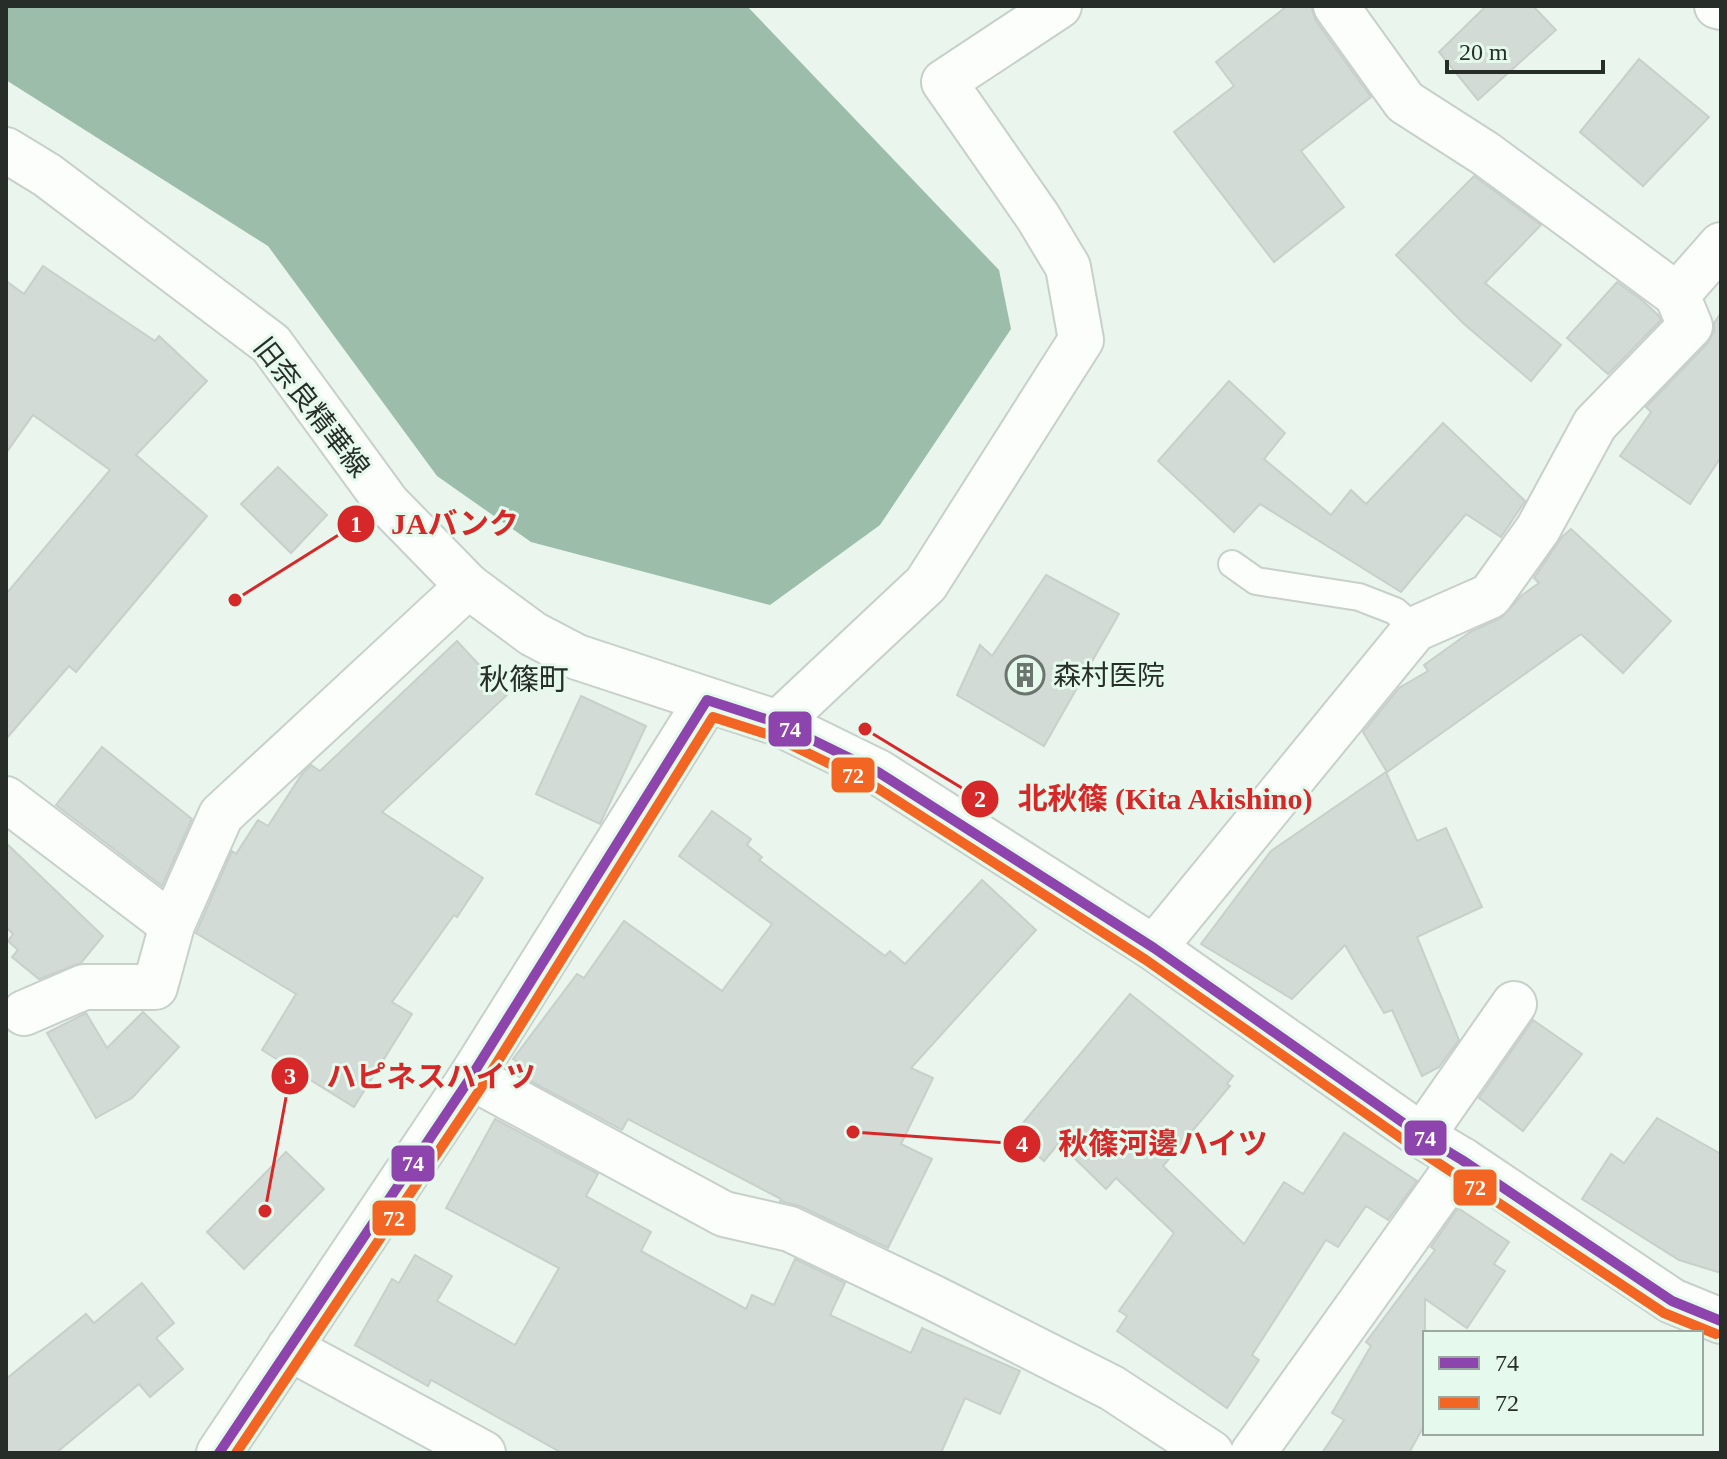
<svg xmlns="http://www.w3.org/2000/svg" width="1727" height="1459" font-family="'Times New Roman','Noto Sans JP',serif">
	<rect width="100%" height="100%" fill="#eaf5ee"/>
	<polygon fill="#9cbdaa" points="6,6 747,6 999,270 1011,329 880,525 770,605 531,542 437,476 268,246 6,80"/>
	<g fill="#d2dbd5" stroke="#c7d0ca" stroke-width="2">
		<polygon points="1287,6 1311,6 1316,21 1371,97 1301,151 1344,207 1274,262 1174,132 1234,86 1216,62"/>
		<polygon points="1486,6 1533,6 1556,30 1478,100 1439,52"/>
		<polygon points="1639,59 1709,117 1643,186 1580,132"/>
		<polygon points="1474,176 1541,225 1485,283 1561,345 1531,381 1464,324 1396,255"/>
		<polygon points="43,266 155,341 159,336 207,381 136,455 207,516 76,672 69,666 6,739 6,594 110,470 33,415 6,453 6,281 24,294"/>
		<polygon points="1617,282 1642,300 1658,315 1661,320 1608,374 1567,338"/>
		<polygon points="1721,313 1721,457 1690,504 1620,456 1651,412 1646,407 1708,343 1714,331 1714,323"/>
		<polygon points="1229,381 1285,433 1264,459 1331,515 1351,490 1366,504 1443,423 1525,501 1501,537 1466,514 1401,592 1260,504 1234,532 1158,461"/>
		<polygon points="278,467 327,515 291,553 241,504"/>
		<polygon points="1571,529 1671,621 1623,673 1581,634 1387,772 1363,732 1399,688 1428,671 1424,665 1470,632 1501,618 1521,596 1539,583 1534,578 1562,537"/>
		<polygon points="1046,575 1119,614 1044,746 957,695 980,645 992,656"/>
		<polygon points="457,641 507,695 382,812 483,878 457,917 454,915 392,1002 412,1014 354,1107 262,1050 296,994 196,933 232,851 236,854 258,820 268,826 302,774 311,765 320,771"/>
		<polygon points="581,696 646,726 600,824 536,794"/>
		<polygon points="102,747 192,819 162,886 56,805"/>
		<polygon points="1386,772 1417,841 1446,828 1482,907 1417,937 1459,1040 1439,1067 1422,1076 1392,1010 1384,1013 1345,945 1292,999 1201,944 1271,851"/>
		<polygon points="712,811 751,839 747,845 762,857 759,860 885,956 890,951 905,964 982,880 1036,930 911,1068 933,1078 901,1144 932,1159 888,1248 800,1206 780,1201 781,1199 628,1119 622,1130 519,1075 524,1066 513,1059 577,974 584,978 624,921 722,991 772,924 679,856"/>
		<polygon points="6,843 103,936 81,963 39,979 12,957 18,950 8,941 13,934 6,927"/>
		<polygon points="1130,994 1233,1076 1227,1084 1230,1086 1163,1166 1244,1244 1284,1182 1303,1194 1344,1133 1417,1181 1388,1220 1366,1206 1338,1247 1326,1240 1252,1355 1259,1360 1227,1408 1117,1331 1127,1316 1119,1311 1174,1233 1116,1178 1106,1189 1059,1143 1044,1161 1013,1135"/>
		<polygon points="143,1012 179,1047 132,1098 96,1118 47,1033 86,1013 107,1048"/>
		<polygon points="1533,1020 1582,1054 1523,1131 1479,1098"/>
		<polygon points="1657,1118 1721,1154 1721,1273 1679,1260 1582,1199 1611,1154 1624,1163"/>
		<polygon points="495,1119 598,1174 586,1196 651,1232 641,1251 746,1309 752,1295 774,1305 795,1259 845,1283 830,1315 911,1353 922,1328 1020,1371 1000,1414 965,1398 941,1453 562,1453 431,1380 428,1386 355,1345 392,1279 399,1283 415,1255 452,1276 437,1301 515,1345 559,1268 446,1208"/>
		<polygon points="286,1152 324,1189 244,1269 207,1232"/>
		<polygon points="1458,1208 1509,1242 1494,1264 1505,1271 1467,1328 1425,1299 1425,1424 1409,1453 1322,1453 1344,1420 1332,1413 1371,1346 1366,1342 1435,1250 1431,1247"/>
		<polygon points="142,1283 174,1323 156,1338 183,1369 150,1397 139,1384 56,1453 6,1453 6,1379 86,1314 94,1323"/>
	</g>
	<g fill="none" stroke-linecap="round" stroke-linejoin="round">
		<g stroke="#c7d0ca" stroke-width="30">
			<polyline id="lane" points="1232,564 1256,581 1359,597 1395,611 1415,629"/>
		</g>
		<g stroke="#c7d0ca" stroke-width="48">
			<g id="street">
				<polyline points="1336,6 1405,102 1486,154 1677,295"/>
				<polyline points="1717,6 1721,7"/>
				<polyline points="6,150 47,175 271,344 387,503 468,586 533,634 577,657 778,723 878,772 1154,948 1422,1136 1462,1160 1672,1301 1721,1321"/>
				<polyline points="778,723 926,584 1081,340 1068,267 1038,217 944,82 1059,6"/>
				<polyline points="6,799 172,925"/>
				<polyline points="1154,948 1415,629 1490,596 1538,529 1595,424 1690,326 1677,295 1721,245"/>
				<polyline points="24,1013 84,987 155,987 172,925 221,815 468,586"/>
				<polyline points="471,1077 724,1214 790,1229 934,1298 1112,1388 1211,1453"/>
				<polyline points="1422,1136 1514,1004"/>
				<polyline points="289,1348 483,1453"/>
				<polyline points="219,1453 471,1077 707,700"/>
				<polyline points="1253,1453 1462,1160"/>
			</g>
		</g>
		<use href="#lane" stroke="#fcfefc" stroke-width="26"/>
		<use href="#street" stroke="#fcfefc" stroke-width="44"/>
		<g stroke="#e6f9ed" stroke-width="16">
			<polyline id="bus-1" points="219,1453 471,1077 707,700 778,723 878,772 1154,948 1422,1136 1462,1160 1672,1301 1721,1321"/>
		</g>
		<g stroke="#e6f9ed" stroke-width="16">
			<polyline id="bus-2" points="236,1453 483,1085 713,717 773,736 871,784 1146,960 1414,1147 1664,1313 1716,1334"/>
		</g>
		<use href="#bus-1" stroke="#8e44ad" stroke-width="10"/>
		<use href="#bus-2" stroke="#f26522" stroke-width="10"/>
	</g>
	<defs>
		<g id="building-ring" transform="scale(2)"><circle r="9.5" fill="#e6f9ed" stroke="#6b746f" stroke-width="1.5"/><path d="M-4-6H4V6H1V3H-1V6H-4ZM-2.5-4.3h1.7v1.8h-1.7ZM.8-4.3h1.7v1.8H.8ZM-2.5-1h1.7V.8h-1.7ZM.8-1h1.7V.8H.8Z" fill="#6b746f"/></g>
	</defs>
	<g fill-rule="evenodd">
		<use href="#building-ring" x="1025" y="675"/>
	</g>
	<g text-anchor="middle" stroke-width="6" stroke-linejoin="round" paint-order="stroke">
		<g font-size="28" fill="#272e2a" stroke="#e6f9ed">
			<text transform="translate(312 407) rotate(52)" y="10">旧奈良精華線</text>
		</g>
		<g font-size="28" fill="#272e2a" stroke="#e6f9ed" text-anchor="start">
			<text x="1053" y="685">森村医院</text>
		</g>
		<g font-size="30" fill="#272e2a" stroke="#e6f9ed">
			<text x="524" y="690">秋篠町</text>
		</g>
	</g>
	<path fill="none" stroke="#d62828" stroke-width="3" d="M235 600L356 524M865 729L980 799M265 1211L290 1076M853 1132L1022 1144"/>
	<g fill="#d62828" stroke="#e6f9ed" stroke-width="3">
		<circle cx="235" cy="600" r="8"/>
		<circle cx="865" cy="729" r="8"/>
		<circle cx="265" cy="1211" r="8"/>
		<circle cx="853" cy="1132" r="8"/>
		<circle cx="356" cy="524" r="20"/>
		<circle cx="980" cy="799" r="20"/>
		<circle cx="290" cy="1076" r="20"/>
		<circle cx="1022" cy="1144" r="20"/>
	</g>
	<g font-size="24" text-anchor="middle" font-weight="bold" fill="#fff">
		<text x="356" y="532">1</text>
		<text x="980" y="807">2</text>
		<text x="290" y="1084">3</text>
		<text x="1022" y="1152">4</text>
	</g>
	<g font-size="30" text-anchor="middle" font-weight="bold" fill="#d62828" stroke="#e6f9ed" stroke-width="6" stroke-linejoin="round" paint-order="stroke">
		<text x="455" y="534">JAバンク</text>
		<text x="1165" y="809">北秋篠 (Kita Akishino)</text>
		<text x="431" y="1087">ハピネスハイツ</text>
		<text x="1163" y="1154">秋篠河邊ハイツ</text>
	</g>
	<g stroke="#e6f9ed" stroke-width="3">
		<rect x="767" y="710" width="46" height="38" rx="8" fill="#8e44ad"/>
		<rect x="830" y="756" width="46" height="38" rx="8" fill="#f26522"/>
		<rect x="1403" y="1119" width="45" height="38" rx="8" fill="#8e44ad"/>
		<rect x="390" y="1144" width="46" height="39" rx="8" fill="#8e44ad"/>
		<rect x="1452" y="1168" width="46" height="39" rx="8" fill="#f26522"/>
		<rect x="371" y="1199" width="46" height="38" rx="8" fill="#f26522"/>
	</g>
	<g font-size="22" text-anchor="middle" font-weight="bold" fill="#fff">
		<text x="790" y="737">74</text>
		<text x="853" y="783">72</text>
		<text x="1425" y="1146">74</text>
		<text x="413" y="1171">74</text>
		<text x="1475" y="1195">72</text>
		<text x="394" y="1226">72</text>
	</g>
	<rect width="1727" height="1459" fill="none" stroke="#272e2a" stroke-width="16"/>
	<rect x="1423" y="1331" width="280" height="104" fill="#e6f9ed" stroke="#9aa89f" stroke-width="2"/>
	<rect x="1439" y="1357" width="40" height="12" fill="#8e44ad" stroke="#9aa89f" stroke-width="2"/>
	<text x="1495" y="1371" font-size="24" fill="#272e2a">74</text>
	<rect x="1439" y="1397" width="40" height="12" fill="#f26522" stroke="#9aa89f" stroke-width="2"/>
	<text x="1495" y="1411" font-size="24" fill="#272e2a">72</text>
	<path d="M1447 60v12h156v-12" fill="none" stroke="#272e2a" stroke-width="4"/>
	<text x="1459" y="60" font-size="24" fill="#272e2a" stroke="#e6f9ed" stroke-width="6" paint-order="stroke">20 m</text>
</svg>
